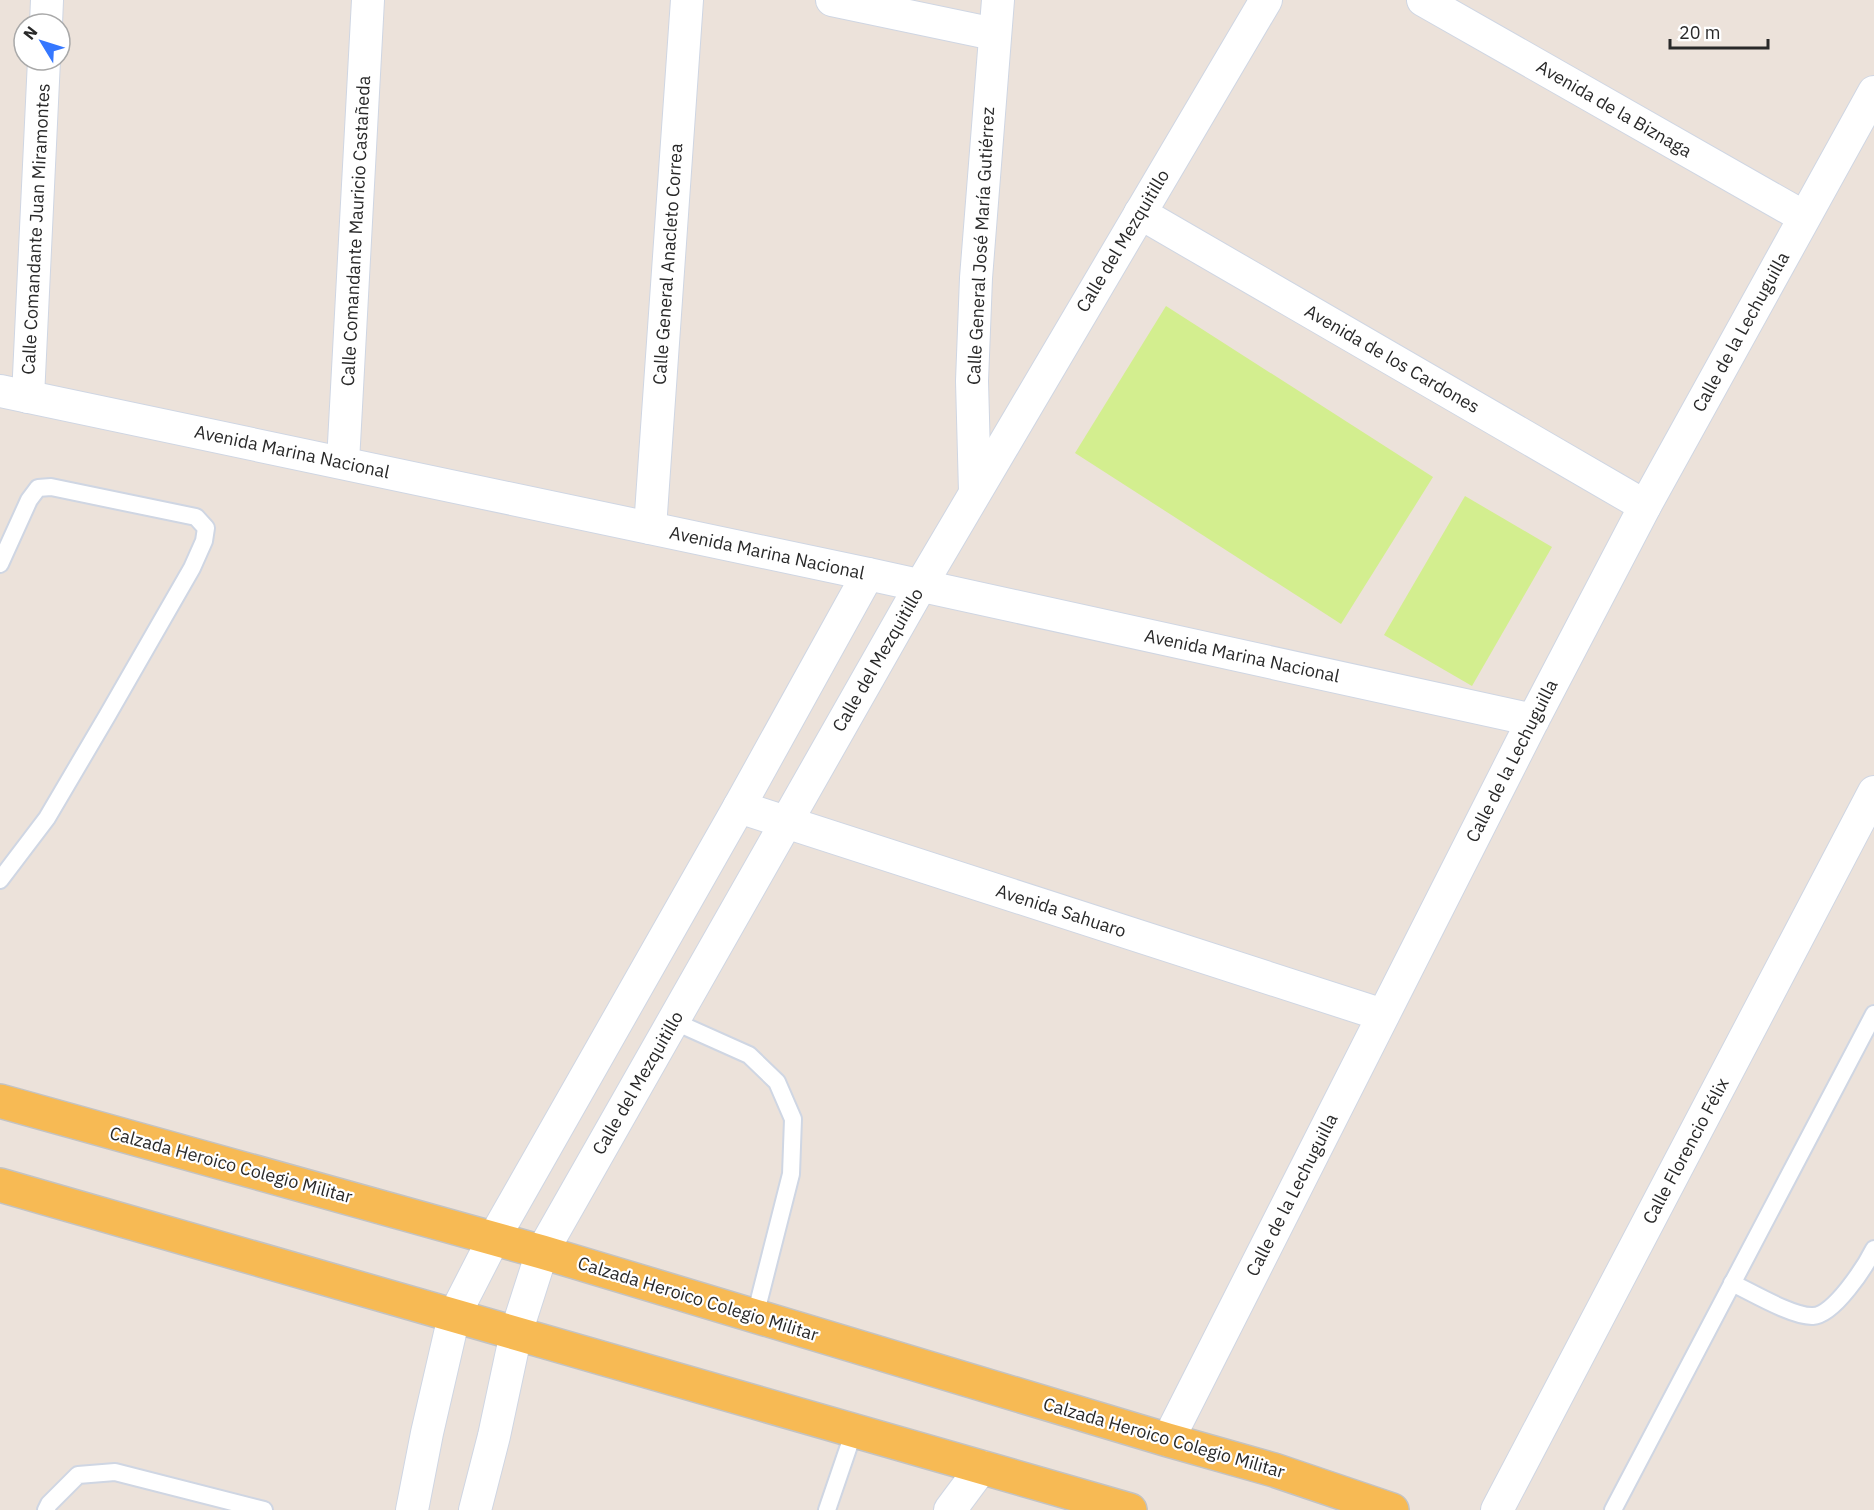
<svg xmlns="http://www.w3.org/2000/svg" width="1874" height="1510" font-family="'IBM Plex Sans',sans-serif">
	<rect width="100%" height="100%" fill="#ece2da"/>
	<g fill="#d3ee8f">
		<polygon points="1166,306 1433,477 1341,624 1075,453"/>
		<polygon points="1465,496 1552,547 1472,686 1384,635"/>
	</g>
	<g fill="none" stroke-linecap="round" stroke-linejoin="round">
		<g stroke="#cfd6e3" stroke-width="20">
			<g id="service">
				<polyline points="0,564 29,500 38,488 51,487 196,517 206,528 204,541 192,568 107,716 47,818 0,880"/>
				<polyline points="673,1021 749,1055 777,1082 793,1119 791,1174 755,1316"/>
				<path d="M1732,1283C1751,1292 1793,1317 1813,1316C1834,1315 1865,1267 1874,1249"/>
				<polyline points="46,1510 49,1504 78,1475 115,1472 264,1510"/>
				<polyline points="827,1510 854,1431"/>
				<polyline points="1613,1510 1874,1014"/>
			</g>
		</g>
		<g stroke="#cfd6e3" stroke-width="34">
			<g id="minor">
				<polyline points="832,0 994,34"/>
				<polyline points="1423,0 1804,217"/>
				<polyline points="46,24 47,0"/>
				<polyline points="1140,213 1645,506"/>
				<polyline points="0,391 868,574 1533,720"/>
				<polyline points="28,397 44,60"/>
				<polyline points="343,462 368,0"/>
				<polyline points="975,492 972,381 976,278 998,0"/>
				<polyline points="650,528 687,0"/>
				<polyline points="739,807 1383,1015"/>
				<polyline points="1168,1440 1533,720 1645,506 1874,92"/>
				<polyline points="412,1510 427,1433 454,1316 494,1238 739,807 868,574"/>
				<polyline points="475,1510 494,1436 516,1333 542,1252 921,585 1266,0"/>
				<polyline points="950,1510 982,1467"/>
				<polyline points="1497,1510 1874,792"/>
			</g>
		</g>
		<g stroke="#c3c3c3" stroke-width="36">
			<g id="primary">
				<polyline points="0,1101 542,1252 1168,1440 1274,1470 1392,1510"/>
				<polyline points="0,1185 1130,1510"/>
			</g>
		</g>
		<use href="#service" stroke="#fff" stroke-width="16"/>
		<use href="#minor" stroke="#fff" stroke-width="32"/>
		<use href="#primary" stroke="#f7ba54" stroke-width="33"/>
	</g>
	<g text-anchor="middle" stroke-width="4.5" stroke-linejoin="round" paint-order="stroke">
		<g font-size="18" fill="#292929" stroke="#fff">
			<text transform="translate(1614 109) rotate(30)" y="6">Avenida de la Biznaga</text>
			<text transform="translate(36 229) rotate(-87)" y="6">Calle Comandante Juan Miramontes</text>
			<text transform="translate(356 231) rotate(-87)" y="6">Calle Comandante Mauricio Castañeda</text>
			<text transform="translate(1123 241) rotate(-59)" y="6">Calle del Mezquitillo</text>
			<text transform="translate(981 246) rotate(-87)" y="6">Calle General José María Gutiérrez</text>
			<text transform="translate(668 264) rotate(-86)" y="6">Calle General Anacleto Correa</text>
			<text transform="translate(1741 332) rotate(-61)" y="6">Calle de la Lechuguilla</text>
			<text transform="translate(1392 359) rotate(30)" y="6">Avenida de los Cardones</text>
			<text transform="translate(292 452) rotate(12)" y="6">Avenida Marina Nacional</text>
			<text transform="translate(767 553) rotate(12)" y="6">Avenida Marina Nacional</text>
			<text transform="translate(1242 656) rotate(12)" y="6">Avenida Marina Nacional</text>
			<text transform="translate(878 660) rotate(-60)" y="6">Calle del Mezquitillo</text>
			<text transform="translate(1512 761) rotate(-63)" y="6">Calle de la Lechuguilla</text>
			<text transform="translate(1061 911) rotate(18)" y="6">Avenida Sahuaro</text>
			<text transform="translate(638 1083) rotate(-60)" y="6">Calle del Mezquitillo</text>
			<text transform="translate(1686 1151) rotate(-62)" y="6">Calle Florencio Félix</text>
			<text transform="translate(231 1165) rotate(15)" y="6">Calzada Heroico Colegio Militar</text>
			<text transform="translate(1292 1195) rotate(-63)" y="6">Calle de la Lechuguilla</text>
			<text transform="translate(698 1299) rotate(17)" y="6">Calzada Heroico Colegio Militar</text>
			<text transform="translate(1164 1438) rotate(16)" y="6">Calzada Heroico Colegio Militar</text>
		</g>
	</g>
	<g transform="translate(42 42) rotate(308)"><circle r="28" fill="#ffffff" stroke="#a9a9a9" stroke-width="1.5"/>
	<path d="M0-4.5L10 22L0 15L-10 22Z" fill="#3577ff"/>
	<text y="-9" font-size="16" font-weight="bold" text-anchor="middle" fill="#292929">N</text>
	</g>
	<path d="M1670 39v9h98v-9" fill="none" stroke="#292929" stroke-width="3"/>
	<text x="1679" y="39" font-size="18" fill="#292929" stroke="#ffffff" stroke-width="4.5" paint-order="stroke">20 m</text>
</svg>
